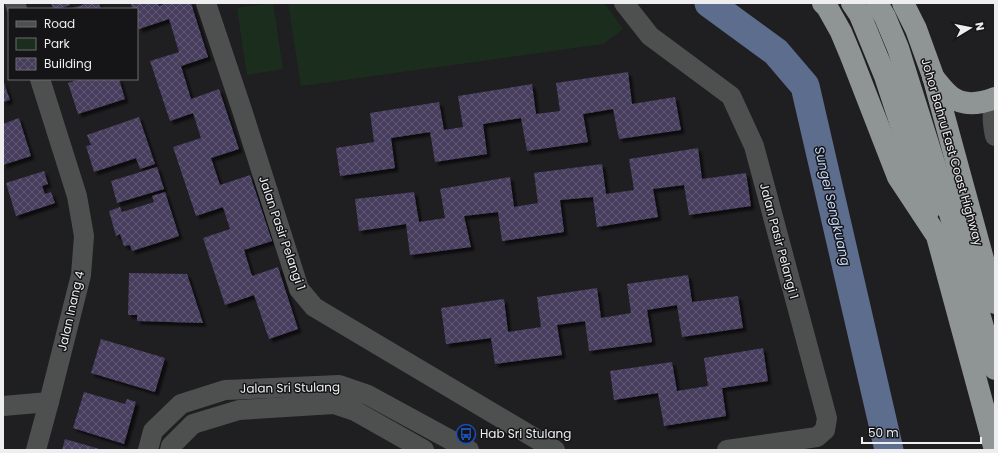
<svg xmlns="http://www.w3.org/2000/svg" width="998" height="453" font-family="Poppins,sans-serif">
	<defs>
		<pattern id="building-cross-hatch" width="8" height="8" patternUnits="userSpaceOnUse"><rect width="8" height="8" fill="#463c5c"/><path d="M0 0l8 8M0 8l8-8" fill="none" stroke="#615874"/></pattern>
		<filter id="shadow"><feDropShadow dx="3.5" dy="3.5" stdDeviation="1" flood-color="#0009"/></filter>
	</defs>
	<rect width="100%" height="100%" fill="#1f1e21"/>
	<g fill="#1b2e1e">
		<polygon points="273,3 283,69 247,75 237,8"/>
		<polygon points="288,3 604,3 623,29 603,44 301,86"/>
	</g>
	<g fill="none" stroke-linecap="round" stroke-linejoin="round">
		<polyline stroke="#5c6d8d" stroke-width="29" points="709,3 776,52 805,86 889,450"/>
	</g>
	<g fill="url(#building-cross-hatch)" filter="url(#shadow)">
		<polygon points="51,3 69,3 70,5 58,9 53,9"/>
		<polygon points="88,3 99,3 101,9 71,9"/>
		<polygon points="131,3 158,3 159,6 167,3 191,3 208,57 181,66 191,99 219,89 239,149 211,158 220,185 250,175 272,241 244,250 252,276 278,267 298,329 269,339 254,295 225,305 203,238 230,229 223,207 196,216 173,147 201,138 193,113 170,121 150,61 179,52 169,19 139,29 137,23 137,9 132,9"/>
		<polygon points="628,72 632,104 675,97 681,130 619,139 613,109 583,114 588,142 527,151 521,118 483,124 487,154 435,162 430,132 391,138 395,168 340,176 336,148 374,142 370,113 439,102 444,130 463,127 458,96 532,84 536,114 560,111 556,83"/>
		<polygon points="80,79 119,79 125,99 78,114 68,83"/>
		<polygon points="3,80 10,100 3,102"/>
		<polygon points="139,117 155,164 140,169 136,158 94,172 86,146 91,145 87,135"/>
		<polygon points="19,118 31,156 3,165 3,124"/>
		<polygon points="698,148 702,179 746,173 751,206 689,215 684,185 653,189 658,217 597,227 593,197 560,200 564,232 502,241 498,212 464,216 471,247 410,255 406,224 359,231 355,199 414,192 419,222 445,218 440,189 510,177 514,207 538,203 534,173 602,164 606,194 634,190 629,159"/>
		<polygon points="157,167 164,189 117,203 111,181"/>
		<polygon points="44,171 48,184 42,186 45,194 51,192 55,203 16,216 6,183"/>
		<polygon points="165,192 179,236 132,251 130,245 124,246 120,234 116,236 109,211 120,207 122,212 154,202 152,196"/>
		<polygon points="129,273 187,274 203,323 137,321 137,315 128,315"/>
		<polygon points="688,275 692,302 738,296 743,328 682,337 677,305 647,310 652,342 589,351 585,321 557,325 562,355 495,364 491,338 446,344 441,308 504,299 508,332 541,327 537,297 597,288 601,318 631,313 627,284"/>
		<polygon points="101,339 165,358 155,392 91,373"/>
		<polygon points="763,348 768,381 722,388 726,416 664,426 658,393 614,400 610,371 672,362 677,391 708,386 704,358"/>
		<polygon points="84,392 125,404 127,399 136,402 124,444 73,428"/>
		<polygon points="65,439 103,450 62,450"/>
	</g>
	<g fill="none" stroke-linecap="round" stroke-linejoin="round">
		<g stroke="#4e5050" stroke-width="20">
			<polyline points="15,3 17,9"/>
			<polyline points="206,3 242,110 299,289 314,307 555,450"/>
			<polyline points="624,3 650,36 731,96 754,146 827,418 825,430 817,437 727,450"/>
			<path d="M995,105C991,114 993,126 995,136"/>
			<polyline points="3,406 49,402"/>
			<polyline points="36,450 49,402 81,275 84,236 77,196 40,79"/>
			<polyline points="148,450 153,431 181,404 225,390 339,385 368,395 469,450"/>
			<polyline points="170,450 171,446 193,424 239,410 334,404 355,411 424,450"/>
		</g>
		<g stroke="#8f9495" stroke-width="22">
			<polyline points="823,3 827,7 841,32 851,56 898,177 937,236 995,450"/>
			<polyline points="852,3 860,15 885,76 929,210"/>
			<polyline points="877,3 885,17 898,48 956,233 995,369"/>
			<polyline points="903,3 916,29 933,76 995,303"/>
			<path d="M933,77C939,84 945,93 953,98C965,106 982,103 995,98"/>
		</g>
	</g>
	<defs>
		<g id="bus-ring" transform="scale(1)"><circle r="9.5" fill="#151518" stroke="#1a4fb4" stroke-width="1.5"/><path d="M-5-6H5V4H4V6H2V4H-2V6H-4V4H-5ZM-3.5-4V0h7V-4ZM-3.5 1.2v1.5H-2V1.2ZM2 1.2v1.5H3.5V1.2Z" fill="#1a4fb4"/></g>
	</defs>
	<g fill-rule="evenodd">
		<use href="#bus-ring" x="466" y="434"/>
	</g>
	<g text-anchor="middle" stroke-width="3" stroke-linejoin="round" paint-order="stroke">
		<g font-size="12" fill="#eeeef0" stroke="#151518">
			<text transform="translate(952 152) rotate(74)" y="4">Johor Bahru East Coast Highway</text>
			<text transform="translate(282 233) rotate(71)" y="4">Jalan Pasir Pelangi 1</text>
			<text transform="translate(779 241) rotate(75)" y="4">Jalan Pasir Pelangi 1</text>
			<text transform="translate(71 311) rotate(-77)" y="4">Jalan Inang 4</text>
			<text transform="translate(290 388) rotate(-1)" y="4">Jalan Sri Stulang</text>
		</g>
		<g font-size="12" fill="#eeeef0" stroke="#151518" text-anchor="start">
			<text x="480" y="438">Hab Sri Stulang</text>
		</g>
		<g font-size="13" font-style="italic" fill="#c2d5f6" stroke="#151518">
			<text transform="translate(833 206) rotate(77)" y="5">Sungei Sengkuang</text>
		</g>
	</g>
	<rect width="998" height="453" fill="none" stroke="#eeeef0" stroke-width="8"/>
	<rect x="8" y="8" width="130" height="72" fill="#151518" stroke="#6c6c6e"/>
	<rect x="16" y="21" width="20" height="6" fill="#4e5050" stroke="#6c6c6e"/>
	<text x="44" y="28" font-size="12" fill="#eeeef0">Road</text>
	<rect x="16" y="38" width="20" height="12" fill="#1b2e1e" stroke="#6c6c6e"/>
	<text x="44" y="48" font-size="12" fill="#eeeef0">Park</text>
	<rect x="16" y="58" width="20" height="12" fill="url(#building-cross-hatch)" stroke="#6c6c6e"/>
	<text x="44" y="68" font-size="12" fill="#eeeef0">Building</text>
	<g transform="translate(970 28) rotate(80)" stroke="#151518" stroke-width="3" paint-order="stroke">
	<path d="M0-3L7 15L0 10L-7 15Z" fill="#eeeef0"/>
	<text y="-6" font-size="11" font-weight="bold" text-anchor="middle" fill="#eeeef0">N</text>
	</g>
	<path d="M862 437v6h119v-6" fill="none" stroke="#eeeef0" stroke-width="2"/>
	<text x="868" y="437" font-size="12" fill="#eeeef0" stroke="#151518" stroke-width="3" paint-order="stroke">50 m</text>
</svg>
